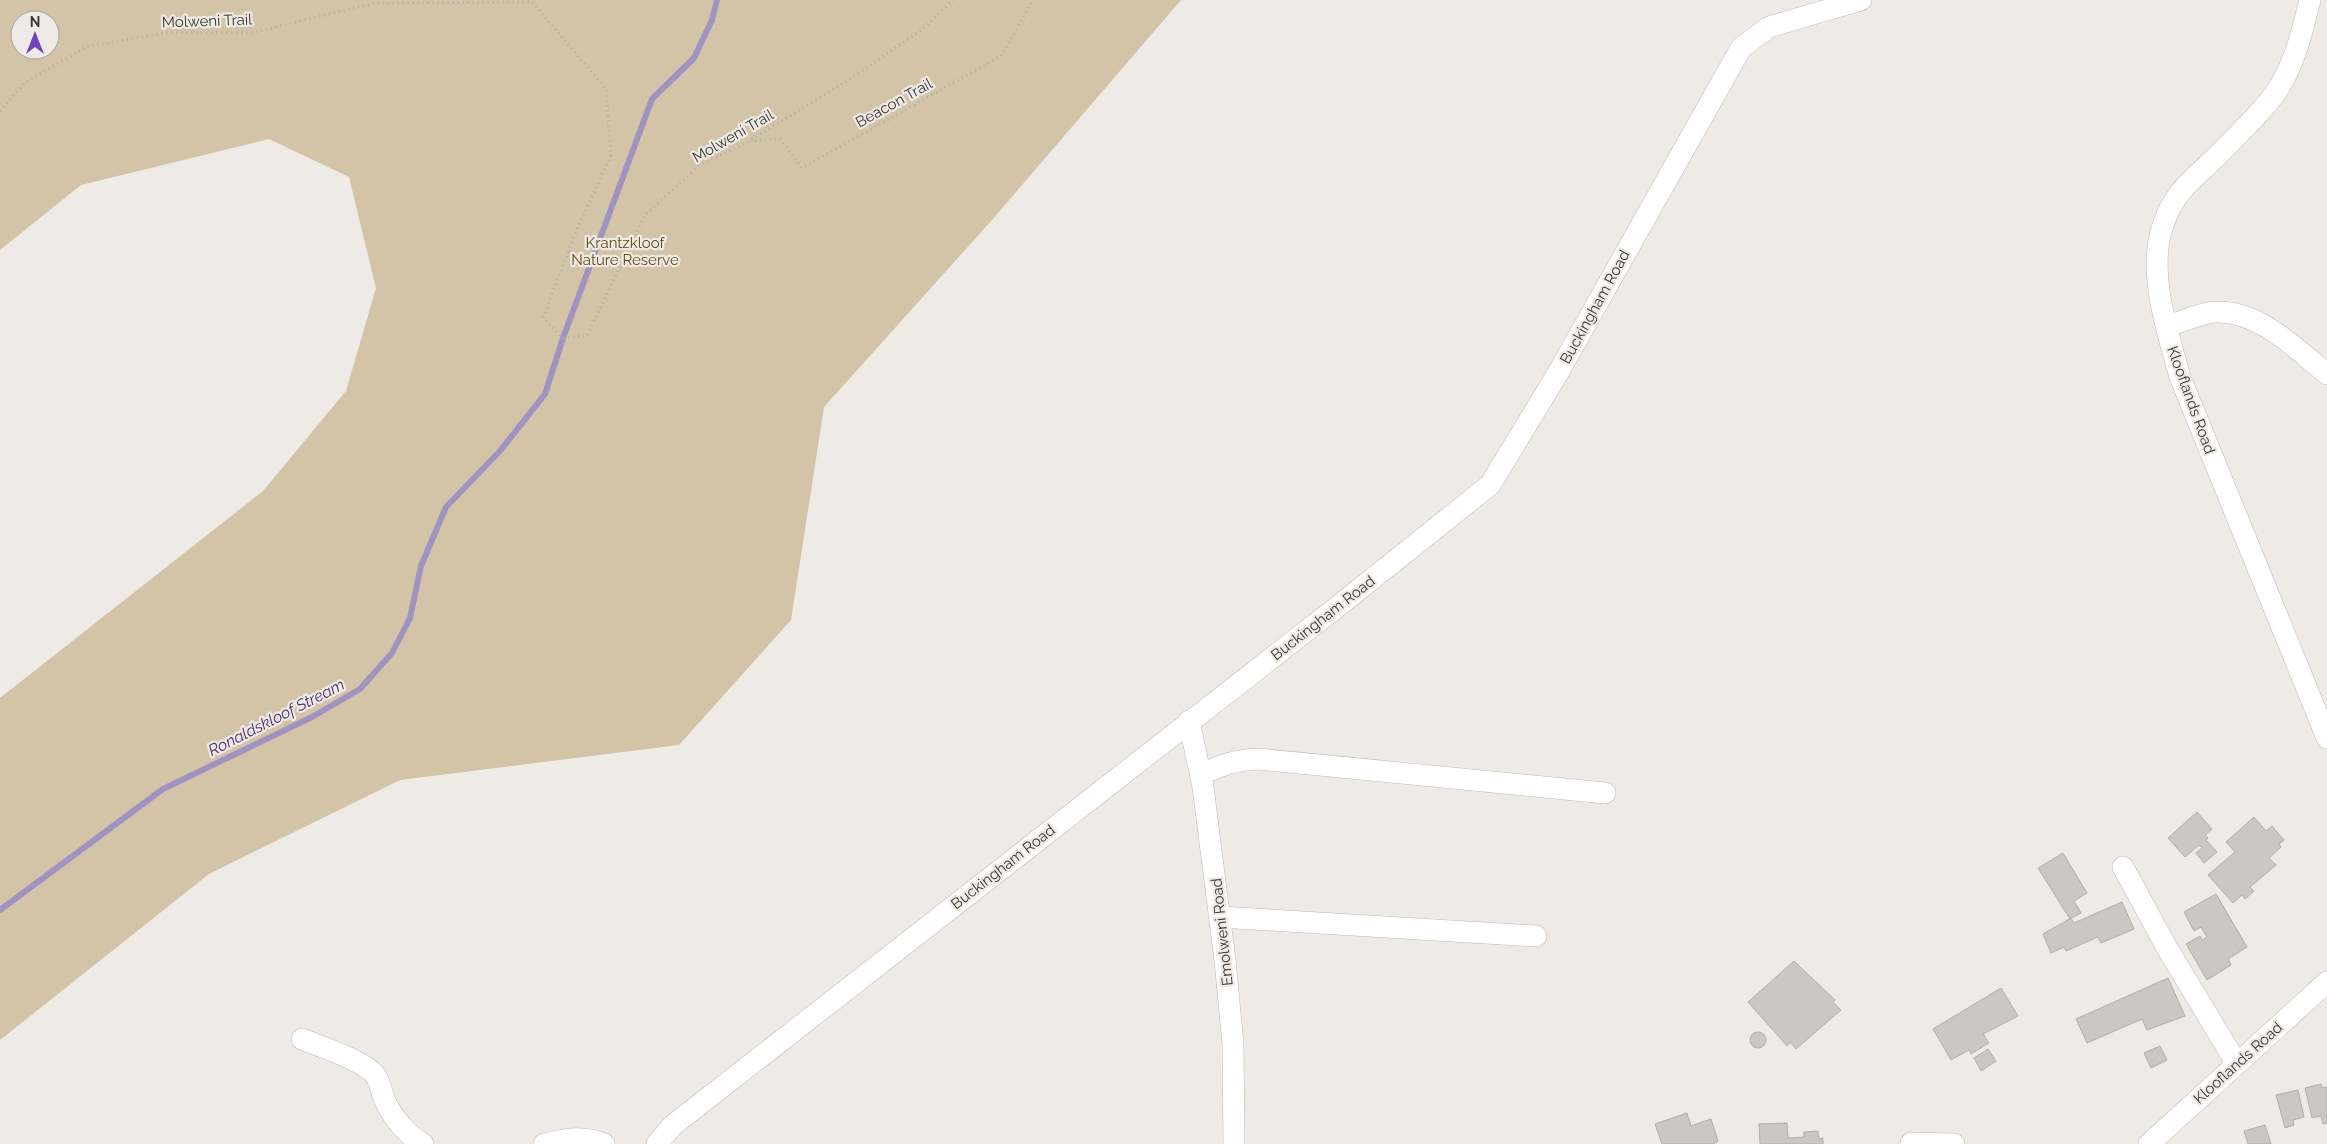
<svg xmlns="http://www.w3.org/2000/svg" width="2327" height="1144" font-family="Raleway,sans-serif">
	<rect width="100%" height="100%" fill="#eeeae5"/>
	<path fill="#d3c3a7" fill-rule="evenodd" d="M0,0H1181L992,220L824,407L791,620L679,745L400,780L209,874L0,1040V698L263,491L346,391L376,288L349,177L269,139L81,185L0,250ZM20,20H50V50H20Z"/>
	<g fill="none" stroke-linecap="round" stroke-linejoin="round">
		<polyline stroke="#a093c2" stroke-width="6" points="0,910 163,789 312,717 360,689 392,653 410,618 421,566 446,507 500,451 545,394 563,338 652,99 694,58 712,20 717,0"/>
	</g>
	<g fill="#cbc8c3" stroke="#b2afaa">
		<polygon points="2197,812 2212,829 2205,835 2208,838 2206,840 2217,852 2204,863 2196,853 2202,848 2199,845 2185,857 2168,838"/>
		<polygon points="2254,817 2266,831 2272,826 2284,840 2279,844 2281,847 2269,858 2276,865 2250,887 2254,891 2245,899 2242,895 2233,903 2208,875 2235,852 2226,842"/>
		<polygon points="2063,853 2087,893 2074,901 2081,913 2070,919 2038,868"/>
		<polygon points="2216,894 2247,947 2228,959 2231,965 2207,980 2186,944 2200,936 2202,940 2207,937 2201,927 2194,931 2184,912"/>
		<polygon points="2122,902 2134,929 2101,943 2098,937 2066,951 2064,947 2051,953 2043,934 2071,918 2074,923"/>
		<polygon points="1794,961 1835,1000 1833,1002 1841,1010 1796,1049 1790,1042 1787,1046 1748,1002"/>
		<polygon points="2168,978 2185,1016 2147,1030 2142,1019 2087,1043 2076,1019"/>
		<polygon points="2001,988 2018,1016 1983,1034 1989,1043 1971,1054 1969,1050 1951,1060 1933,1029"/>
		<circle cx="1758" cy="1040" r="8"/>
		<polygon points="2160,1046 2167,1060 2151,1068 2144,1053"/>
		<polygon points="1988,1049 1996,1061 1981,1071 1974,1058"/>
		<polygon points="2321,1084 2322,1088 2327,1087 2327,1123 2323,1124 2321,1116 2312,1118 2305,1088"/>
		<polygon points="2298,1090 2304,1117 2293,1120 2294,1125 2285,1128 2276,1095"/>
		<polygon points="1687,1113 1691,1126 1711,1119 1718,1141 1714,1144 1662,1144 1655,1124"/>
		<polygon points="1787,1123 1788,1138 1804,1137 1804,1132 1818,1131 1819,1139 1823,1138 1823,1144 1760,1144 1759,1124"/>
		<polygon points="2265,1125 2271,1144 2248,1144 2244,1131"/>
	</g>
	<g fill="none" stroke-linecap="round" stroke-linejoin="round">
		<g stroke="#bebbb6" stroke-width="22">
			<g id="street">
				<path d="M2310,0C2302,32 2294,68 2274,95C2256,118 2234,139 2214,159C2200,172 2183,186 2173,203C2167,211 2163,226 2160,235C2150,281 2168,333 2180,377L2327,738"/>
				<path d="M2167,326C2182,322 2200,313 2215,312C2259,310 2295,348 2327,374"/>
				<polyline points="1189,721 1203,787 1225,960 1233,1045 1234,1144"/>
				<path d="M1201,775C1220,765 1236,760 1258,759L1605,793"/>
				<polyline points="2123,867 2167,948 2237,1064"/>
				<polyline points="1220,917 1536,936"/>
				<path d="M302,1039C321,1047 363,1060 375,1075C381,1083 381,1092 385,1101C393,1118 407,1135 423,1144"/>
				<polyline points="1911,1143 1954,1144"/>
				<path d="M544,1144C566,1139 582,1135 604,1144"/>
				<polyline points="657,1144 672,1126 727,1083 1332,611 1490,485 1558,373 1741,48 1769,27 1861,0"/>
				<polyline points="2149,1144 2327,982"/>
			</g>
		</g>
		<g stroke="#b2afab" stroke-width="3" stroke-dasharray="1 4" stroke-linecap="butt">
			<polyline points="0,111 25,83 86,47 169,32 251,33 374,3 532,2 606,89 611,155 577,229 543,318 563,338 587,336 645,215 699,166 749,141 850,79 923,29 953,0"/>
			<polyline points="750,141 780,139 802,168 1001,56 1033,0"/>
		</g>
		<use href="#street" stroke="#fff" stroke-width="21"/>
	</g>
	<g text-anchor="middle" stroke-width="4.5" stroke-linejoin="round" paint-order="stroke">
		<g font-size="15" fill="#3b3937" stroke="#eeeae5">
			<text transform="translate(207 21) rotate(-2)" y="5">Molweni Trail</text>
			<text transform="translate(894 103) rotate(-29)" y="5">Beacon Trail</text>
			<text transform="translate(733 136) rotate(-30)" y="5">Molweni Trail</text>
			<text transform="translate(1595 307) rotate(-61)" y="5">Buckingham Road</text>
			<text transform="translate(2191 400) rotate(70)" y="5">Klooflands Road</text>
			<text transform="translate(1323 618) rotate(-38)" y="5">Buckingham Road</text>
			<text transform="translate(1003 867) rotate(-38)" y="5">Buckingham Road</text>
			<text transform="translate(1222 932) rotate(-96)" y="5">Emolweni Road</text>
			<text transform="translate(2238 1063) rotate(-42)" y="5">Klooflands Road</text>
		</g>
		<g font-size="15" fill="#664a12" stroke="#eeeae5">
			<text x="625" y="248">Krantzkloof<tspan x="625" dy="17">Nature Reserve</tspan></text>
		</g>
		<g font-size="16" font-style="italic" fill="#46326d" stroke="#eeeae5">
			<text transform="translate(276 717) rotate(-27)" y="6">Ronaldskloof Stream</text>
		</g>
	</g>
	<g transform="translate(35 35)"><circle r="24" fill="#eeeae5" stroke="#a6a39f"/>
	<path d="M0-4L9 19L0 12L-9 19Z" fill="#7142ba"/>
	<text y="-8" font-size="14" font-weight="bold" text-anchor="middle" fill="#3b3937">N</text>
	</g>
</svg>
